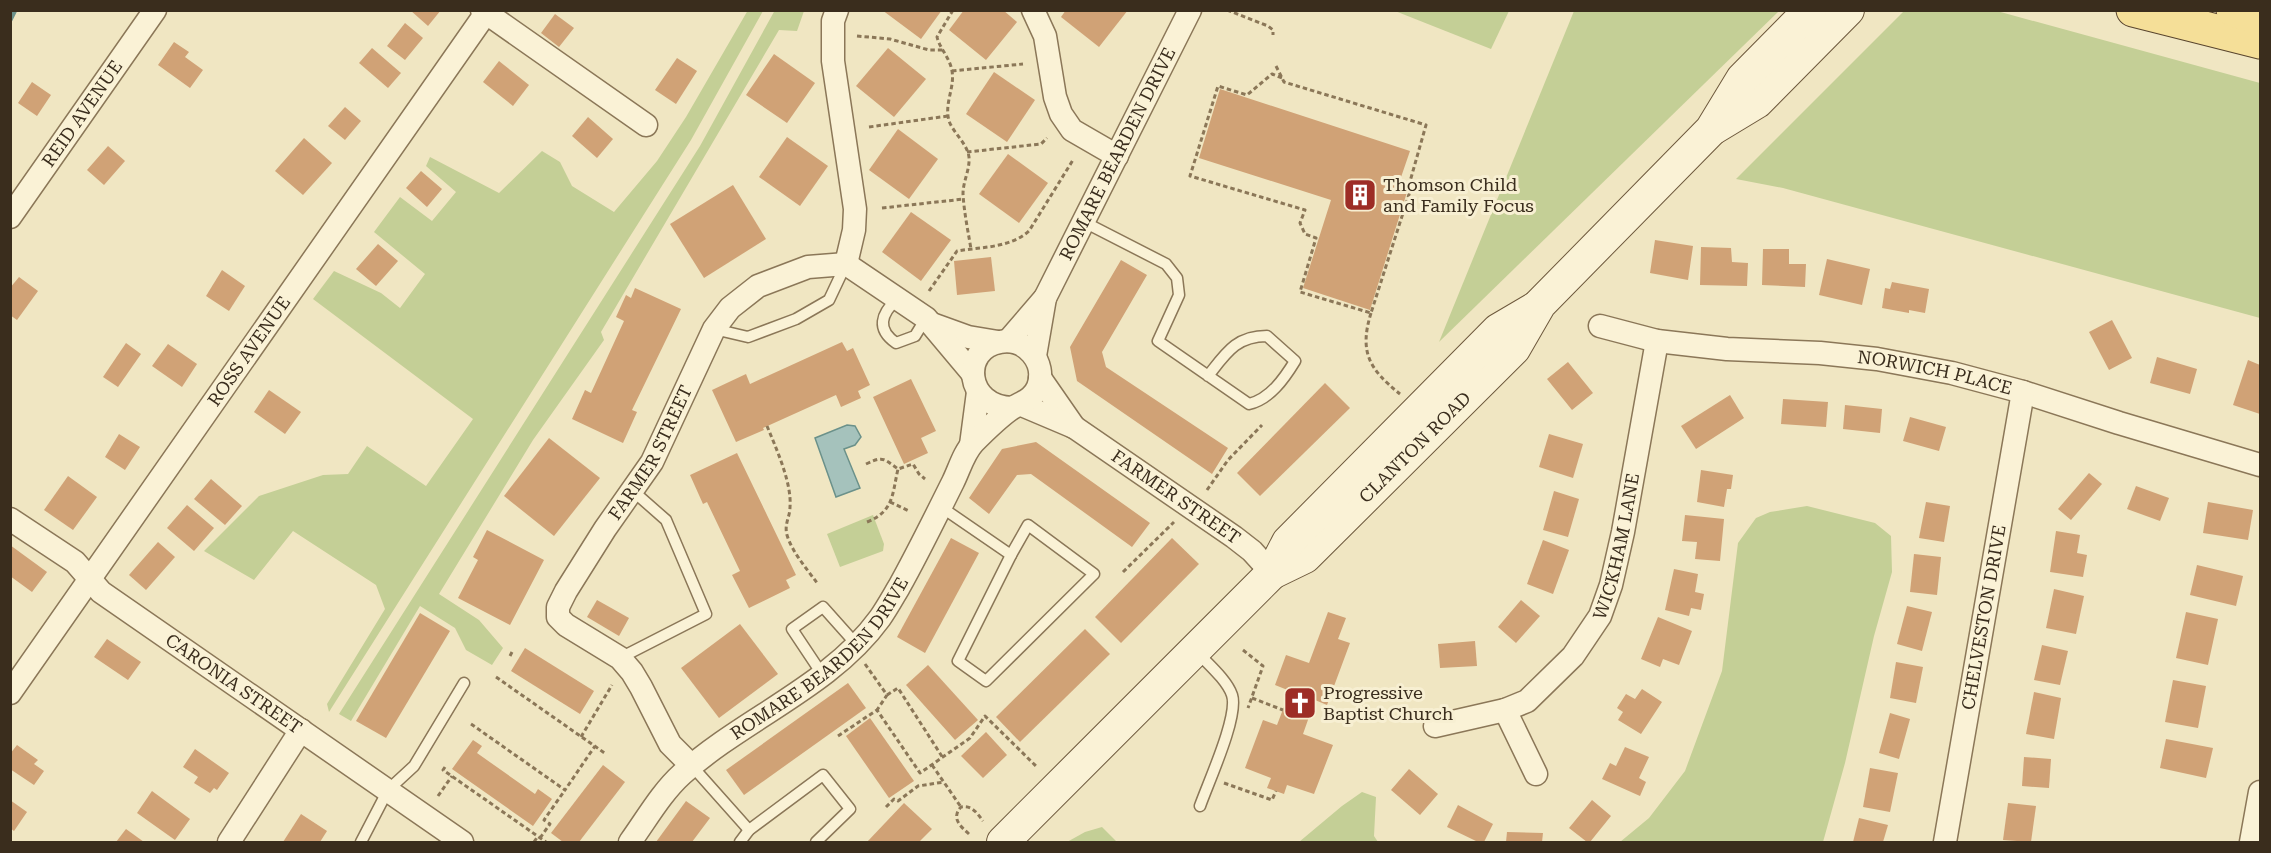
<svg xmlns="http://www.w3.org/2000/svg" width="2271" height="853" font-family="'Roboto Serif',serif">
	<rect width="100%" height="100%" fill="#f0e6c2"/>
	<g fill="#c4cf96">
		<polygon points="748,10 763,11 691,140 329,712 327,704 385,609 376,585 293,531 254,580 204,551 259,496 323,475 348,474 367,446 426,486 473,419 313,299 334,271 381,293 400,308 425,274 374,232 400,197 432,221 456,192 426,166 430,157 499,193 542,151 560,162 572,186 614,212 657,161 686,117"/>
		<polygon points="775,10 804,11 797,31 779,30 601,332 604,340 533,440 439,594 479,620 503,648 492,665 466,650 455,628 420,606 351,721 339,714 700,146"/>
		<polygon points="1905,10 1997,11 2260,83 2260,318 1783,188 1736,179"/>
		<polygon points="1395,11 1509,11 1491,49"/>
		<polygon points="1574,11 1779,11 1439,342"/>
		<polygon points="1807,506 1875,523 1891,536 1892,572 1874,636 1845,763 1823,842 1620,842 1649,818 1685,771 1722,671 1738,543 1756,518 1770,512"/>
		<polygon points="873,515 884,544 883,551 840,567 827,534"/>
		<polygon points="1362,792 1376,797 1374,836 1378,842 1299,842 1342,806"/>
		<polygon points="1102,827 1117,842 1067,842 1085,832"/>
	</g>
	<polygon fill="#a5c2bc" stroke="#6b918a" stroke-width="1.5" points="847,425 855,426 861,437 855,445 844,449 860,488 836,497 815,438"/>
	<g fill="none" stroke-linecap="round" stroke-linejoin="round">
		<polyline stroke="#6b918a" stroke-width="5" points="10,20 15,10"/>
	</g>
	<g fill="#d0a276">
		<polygon points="410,10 441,10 428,26"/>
		<polygon points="882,10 942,10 921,39"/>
		<polygon points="964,10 1003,10 1017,22 986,60 949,30"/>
		<polygon points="1066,10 1128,10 1099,47 1061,17"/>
		<polygon points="555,14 574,28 559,47 541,33"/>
		<polygon points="405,23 423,38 405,60 387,46"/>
		<polygon points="174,42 189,52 185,57 203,70 190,88 158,65"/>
		<polygon points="372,48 401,73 388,88 359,63"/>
		<polygon points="888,48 926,79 894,117 856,86"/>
		<polygon points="774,54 815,83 787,123 746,95"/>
		<polygon points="677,58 697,71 676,104 655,90"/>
		<polygon points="499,61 529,85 513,106 483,82"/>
		<polygon points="994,72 1035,100 1007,142 966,114"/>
		<polygon points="32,82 51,95 37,116 18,103"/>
		<polygon points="1220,89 1410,151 1398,186 1408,189 1370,310 1303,288 1331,200 1199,158"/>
		<polygon points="345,107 361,121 345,140 328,126"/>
		<polygon points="588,117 613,139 597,158 572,136"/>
		<polygon points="898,129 938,159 909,199 869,170"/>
		<polygon points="787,137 828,166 800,206 759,177"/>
		<polygon points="304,138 332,163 303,195 275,171"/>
		<polygon points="108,146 125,161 104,185 87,170"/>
		<polygon points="1008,154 1048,183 1019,223 979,194"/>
		<polygon points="421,171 442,189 427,207 406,188"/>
		<polygon points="733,185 766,239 704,278 670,224"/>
		<polygon points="911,212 951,240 921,281 882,252"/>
		<polygon points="1655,240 1693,246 1688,280 1650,273"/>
		<polygon points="378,244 398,261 376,286 356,269"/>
		<polygon points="1701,247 1731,248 1732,262 1748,263 1747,286 1700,285"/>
		<polygon points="1763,249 1789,249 1789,264 1806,264 1805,287 1762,285"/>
		<polygon points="991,257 995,291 957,295 954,261"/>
		<polygon points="1827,259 1870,269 1862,305 1819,295"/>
		<polygon points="1121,260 1147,275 1102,352 1106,367 1228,448 1212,474 1077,381 1070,347"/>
		<polygon points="222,270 245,286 229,311 206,296"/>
		<polygon points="19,277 38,291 17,320 10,315 10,288"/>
		<polygon points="1892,282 1929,289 1925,313 1909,310 1909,313 1882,308 1885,288 1890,289"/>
		<polygon points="635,288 681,309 632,410 637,412 623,443 572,419 585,390 591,393 624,321 616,317 626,295 631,298"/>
		<polygon points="2112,320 2132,358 2109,370 2089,332"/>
		<polygon points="842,342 847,351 853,348 870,385 858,391 861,398 841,407 836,395 763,428 764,430 736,442 712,390 746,374 750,384"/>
		<polygon points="126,343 141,354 118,387 103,377"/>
		<polygon points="168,344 197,364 182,387 152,366"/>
		<polygon points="2157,357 2197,369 2190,394 2150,383"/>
		<polygon points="2248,360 2260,365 2260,414 2233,405"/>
		<polygon points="1568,362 1593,393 1572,410 1547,379"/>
		<polygon points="911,379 936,431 921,438 928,453 904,464 873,397"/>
		<polygon points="1325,383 1350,408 1260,496 1237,473"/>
		<polygon points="269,390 301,412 285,434 254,412"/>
		<polygon points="1730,395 1744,418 1696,449 1681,426"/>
		<polygon points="1783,399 1828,402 1826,427 1781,424"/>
		<polygon points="1845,405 1882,409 1880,433 1843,429"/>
		<polygon points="1910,417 1946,427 1939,451 1903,441"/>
		<polygon points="119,434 140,447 125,470 105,457"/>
		<polygon points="1549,434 1583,444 1573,478 1539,467"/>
		<polygon points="549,438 600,478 554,536 504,496"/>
		<polygon points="1036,442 1150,523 1132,547 1031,474 1017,475 989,514 969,498 1002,449"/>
		<polygon points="737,453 796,575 786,580 790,588 749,608 732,575 740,571 707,502 703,504 690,475"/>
		<polygon points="1701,470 1733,475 1731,489 1727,489 1724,507 1697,502"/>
		<polygon points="2089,473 2102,484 2071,520 2058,509"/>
		<polygon points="68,476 97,497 73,530 44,510"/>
		<polygon points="211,479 242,506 225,525 194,499"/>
		<polygon points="2136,486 2169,498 2160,521 2127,509"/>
		<polygon points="1554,491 1579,499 1568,537 1543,530"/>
		<polygon points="1926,502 1950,506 1944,542 1919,538"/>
		<polygon points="2208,502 2253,510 2248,540 2203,533"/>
		<polygon points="187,505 214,528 194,551 167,528"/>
		<polygon points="1685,515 1724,519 1720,561 1695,559 1697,542 1682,541"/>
		<polygon points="487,530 544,560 510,625 458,598 478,560 473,557"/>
		<polygon points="2056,531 2080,535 2077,553 2087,555 2083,577 2050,572"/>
		<polygon points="951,538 979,553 925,653 897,637"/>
		<polygon points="1172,538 1199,564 1121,643 1095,617"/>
		<polygon points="1543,540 1569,550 1553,594 1527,584"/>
		<polygon points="158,542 175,557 146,590 129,575"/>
		<polygon points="10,545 47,572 32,592 10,576"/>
		<polygon points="1914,554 1941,557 1937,595 1910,592"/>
		<polygon points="2197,565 2243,576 2236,606 2190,595"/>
		<polygon points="1674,569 1698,574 1695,592 1704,594 1701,610 1691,608 1689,616 1665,610"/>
		<polygon points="2054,589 2084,596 2076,634 2046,628"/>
		<polygon points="597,600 629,618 619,636 587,617"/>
		<polygon points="1521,600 1540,616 1516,643 1498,627"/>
		<polygon points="1907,606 1932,612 1922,651 1897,644"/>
		<polygon points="1328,612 1346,618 1338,639 1350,643 1327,705 1315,700 1303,734 1333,745 1314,794 1287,785 1284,794 1267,788 1271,778 1245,768 1263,720 1277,725 1290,691 1275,685 1286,655 1309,663"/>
		<polygon points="2186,612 2218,619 2208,665 2176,658"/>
		<polygon points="420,613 450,631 386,738 356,721"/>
		<polygon points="1658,617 1692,631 1679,665 1663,659 1660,667 1641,659"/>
		<polygon points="740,624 778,674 719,718 681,668"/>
		<polygon points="1085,629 1110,654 1020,742 996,717"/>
		<polygon points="107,639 141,662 128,680 94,657"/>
		<polygon points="1475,641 1477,666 1440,668 1438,644"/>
		<polygon points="2042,645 2068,651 2060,685 2034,680"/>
		<polygon points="525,648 594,691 580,714 511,671"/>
		<polygon points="1896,662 1923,667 1916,703 1890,698"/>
		<polygon points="928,665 978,720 955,740 906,685"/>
		<polygon points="2173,680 2206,686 2198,728 2165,722"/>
		<polygon points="848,683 866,708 744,795 726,770"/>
		<polygon points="1642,689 1662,702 1641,734 1618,720 1623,712 1617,708 1626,694 1635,699"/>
		<polygon points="2034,692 2061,698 2054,739 2026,734"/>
		<polygon points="1890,713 1910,719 1899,759 1879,753"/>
		<polygon points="870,718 914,781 889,798 846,736"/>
		<polygon points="986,732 1007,755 983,778 961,756"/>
		<polygon points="2166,739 2213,748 2206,778 2160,768"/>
		<polygon points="473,740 482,746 477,753 535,794 538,789 552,799 533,826 452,769"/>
		<polygon points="17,745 38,760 34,764 44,771 34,785 10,769 10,754"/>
		<polygon points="1625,747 1649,757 1639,778 1646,782 1640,796 1602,779 1610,763 1616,766"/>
		<polygon points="195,749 229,773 217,790 214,788 210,793 194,783 198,777 183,767"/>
		<polygon points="2024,757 2051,759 2049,788 2022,786"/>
		<polygon points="603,765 625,782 579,842 563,842 551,833"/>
		<polygon points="1870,768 1898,773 1890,812 1863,807"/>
		<polygon points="1409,769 1438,794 1420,815 1391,790"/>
		<polygon points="152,791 190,819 175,840 137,813"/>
		<polygon points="10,800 27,812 14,831 10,828"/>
		<polygon points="1592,800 1611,816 1590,842 1587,842 1569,828"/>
		<polygon points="686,801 710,818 692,842 656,842"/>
		<polygon points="904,803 932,829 919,842 867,842"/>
		<polygon points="2008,803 2036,806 2031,842 2003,840"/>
		<polygon points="1458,805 1493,824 1484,842 1478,842 1447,827"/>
		<polygon points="301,814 327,831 320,842 283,842"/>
		<polygon points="1859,818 1888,825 1883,842 1853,842"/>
		<polygon points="126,829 144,842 116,842"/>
		<polygon points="1507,832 1543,833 1542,842 1506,842"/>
	</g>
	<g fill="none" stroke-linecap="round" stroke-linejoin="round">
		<g stroke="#8b7758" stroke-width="13">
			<g id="service">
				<path d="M1084,222L1166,264L1177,278L1179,295L1158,341L1249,404C1270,399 1284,379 1295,361L1267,336C1236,336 1226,353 1208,376"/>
				<path d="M897,299C881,314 876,329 896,343L915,336L926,318"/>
				<polyline points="714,329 748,337 796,319 829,300 846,264"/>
				<polyline points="941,507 1011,555"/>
				<polygon points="1028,525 1094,574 986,681 958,661 1011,555"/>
				<path d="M1197,652C1208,664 1227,680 1232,695C1239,716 1208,783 1200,806"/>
				<polyline points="620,658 706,614 666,520 633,491"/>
				<polyline points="822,674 792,629 823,607 856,644"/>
				<polyline points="692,766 749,830"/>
				<polyline points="361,842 388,790 414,766 464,683"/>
				<polyline points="740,842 749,830 823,775 850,809 816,842"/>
			</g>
		</g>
		<g stroke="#8b7758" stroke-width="25">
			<g id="minor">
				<polyline points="482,10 646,125"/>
				<polyline points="837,10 833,21 833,61 855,209 854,230 846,264"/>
				<polyline points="1033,10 1045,36 1055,97 1061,114 1072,130 1117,156"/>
				<path id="s1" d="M10,217L155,10"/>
				<polyline points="932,324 968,337 998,342"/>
				<path id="s2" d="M1600,326L1657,341L1727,349L1820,353L1877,359L1952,373L2023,392L2119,423L2260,465"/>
				<path id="s3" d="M1008,341L1045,298L1190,10"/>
				<polyline points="1035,356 1045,298"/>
				<polyline points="1040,378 1074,427"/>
				<path id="s4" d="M1022,405L1074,427L1234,537L1252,551L1272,573"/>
				<polyline points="971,445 978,392"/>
				<path id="s5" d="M10,519L75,562L101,592L462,842"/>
				<path id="s6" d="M10,693L488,10"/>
				<polyline points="1505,710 1536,774"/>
				<path id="s7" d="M1435,726L1505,710L1527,701L1573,656L1600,616L1611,585L1623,532L1657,341"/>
				<path id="s8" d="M692,766L670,744L641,687L632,672L620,658L566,625L558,617V607L566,591L605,529L652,462L714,329L730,308L758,286L808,267L846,264L926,318L973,374"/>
				<polyline points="229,842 301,730"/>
				<path id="s9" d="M630,842C646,820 661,793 682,774C744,718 830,687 880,618C887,608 893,597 899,587C918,553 935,518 953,482C959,470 964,452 974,442C985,431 998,418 1011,409C1021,402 1032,401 1038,387C1047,363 1026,337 1000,342C960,349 965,407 1012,408"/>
				<path id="s10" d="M1945,842L2023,392"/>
				<polyline points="2251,842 2260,792"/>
			</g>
		</g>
		<g stroke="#6d583c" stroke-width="34">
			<g id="secondary">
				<polyline points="1714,128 1757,102 1848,10"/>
				<path id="s11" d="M1272,573L1305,557L1514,349L1540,304L1711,130L1742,79L1810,10"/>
				<polyline points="1003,842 1272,573 1288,542 1498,330 1537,307"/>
			</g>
		</g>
		<g stroke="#58442d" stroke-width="35">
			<g id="primary">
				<polyline points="2133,10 2260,42"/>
				<polyline points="2233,10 2260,18"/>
			</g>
		</g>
		<g stroke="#8b7758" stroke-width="3" stroke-dasharray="4.5 3" stroke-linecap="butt">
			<path d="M953,10L937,37C940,49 950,58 952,71C955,88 944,103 949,121C954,134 967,143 969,157C970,170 963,181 963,194C964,212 968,231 971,249"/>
			<polyline points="1227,10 1268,26 1273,30 1273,35"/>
			<polyline points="857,36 890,39 929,50 943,50"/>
			<polyline points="1276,66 1284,82 1426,125 1409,185 1412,185 1371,313 1300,292 1316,238 1305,234 1300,223 1305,210 1190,176 1218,86 1247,95 1272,74 1282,78"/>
			<polyline points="952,71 1023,64"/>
			<polyline points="869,127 948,116"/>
			<polyline points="967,152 1041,144 1047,138"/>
			<polyline points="882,208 964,199"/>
			<path d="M929,291L957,251C981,247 1010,248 1029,231L1073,160"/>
			<path d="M1371,313C1359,352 1369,369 1400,394"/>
			<path d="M767,426C776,448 792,483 790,507C790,517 784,524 787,535C792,552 807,569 817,583"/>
			<path d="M866,464C883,456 883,458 898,469L913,464L919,474L925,479"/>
			<polyline points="1207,490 1228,460 1262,425"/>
			<polyline points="890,502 909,511"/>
			<path d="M867,522C894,511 892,495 898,469"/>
			<polyline points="1123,572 1174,522"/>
			<polyline points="1243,650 1263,666 1248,708"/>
			<polyline points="510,656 512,652"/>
			<polyline points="865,664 887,695 877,710"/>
			<polyline points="496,677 606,754"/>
			<polyline points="887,695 898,688 943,758"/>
			<polyline points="1252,698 1283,710"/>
			<polyline points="471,724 565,790 595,746"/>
			<polyline points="838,736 877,710 920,773 970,738 985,716 1037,767"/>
			<polyline points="581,737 612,685"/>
			<polyline points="932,765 961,807"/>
			<polyline points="445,767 443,770 546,842"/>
			<polyline points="1224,783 1272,800 1276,791"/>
			<polyline points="438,796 452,776"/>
			<polyline points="886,807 894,799 898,801 918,786 944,782"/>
			<path d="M969,834C960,826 951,818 961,807C972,805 977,813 983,821"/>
			<polyline points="540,838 550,824 544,820 565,790"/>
			<polyline points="534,842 538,836"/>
		</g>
		<use href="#service" stroke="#faf2d6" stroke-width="10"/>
		<use href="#minor" stroke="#faf2d6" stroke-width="22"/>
		<use href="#secondary" stroke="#faf2d6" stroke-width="32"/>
		<use href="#primary" stroke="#f5df98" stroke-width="33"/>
	</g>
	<defs>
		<g id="building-square" transform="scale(1.725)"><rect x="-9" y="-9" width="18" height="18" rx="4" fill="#9d2d26" stroke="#f7efd2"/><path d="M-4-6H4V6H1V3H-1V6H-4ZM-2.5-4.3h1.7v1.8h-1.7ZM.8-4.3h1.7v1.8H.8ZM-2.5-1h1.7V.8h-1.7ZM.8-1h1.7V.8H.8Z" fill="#fff"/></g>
		<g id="church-square" transform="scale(1.725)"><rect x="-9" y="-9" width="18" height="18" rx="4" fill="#9d2d26" stroke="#f7efd2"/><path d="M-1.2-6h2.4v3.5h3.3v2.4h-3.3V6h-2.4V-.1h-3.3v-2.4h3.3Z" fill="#fff"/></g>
	</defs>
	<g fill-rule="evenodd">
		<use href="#building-square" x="1360" y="195"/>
		<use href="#church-square" x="1300" y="703"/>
	</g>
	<g text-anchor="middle" stroke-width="6" stroke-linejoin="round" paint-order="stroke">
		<g font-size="18" fill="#3a2d1d" stroke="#f7efd2">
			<text dy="6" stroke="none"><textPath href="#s1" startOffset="126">REID AVENUE</textPath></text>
			<text dy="6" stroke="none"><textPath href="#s3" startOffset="218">ROMARE BEARDEN DRIVE</textPath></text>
			<text dy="6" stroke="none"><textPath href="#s6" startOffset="417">ROSS AVENUE</textPath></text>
			<text dy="6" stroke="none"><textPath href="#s2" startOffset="339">NORWICH PLACE</textPath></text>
			<text dy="6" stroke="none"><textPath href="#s11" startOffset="192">CLANTON ROAD</textPath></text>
			<text dy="6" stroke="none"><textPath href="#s8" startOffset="396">FARMER STREET</textPath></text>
			<text dy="6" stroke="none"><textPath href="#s4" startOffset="180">FARMER STREET</textPath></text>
			<text dy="6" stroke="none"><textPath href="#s7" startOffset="280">WICKHAM LANE</textPath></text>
			<text dy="6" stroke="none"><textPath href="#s10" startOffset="228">CHELVESTON DRIVE</textPath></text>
			<text dy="6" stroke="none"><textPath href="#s9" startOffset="267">ROMARE BEARDEN DRIVE</textPath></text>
			<text dy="6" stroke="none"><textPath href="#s5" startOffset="279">CARONIA STREET</textPath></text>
		</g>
		<g font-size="18" fill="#3a2d1d" stroke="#f7efd2" text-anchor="start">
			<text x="1383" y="191">Thomson Child<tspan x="1383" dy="21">and Family Focus</tspan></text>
			<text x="1323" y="699">Progressive<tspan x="1323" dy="21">Baptist Church</tspan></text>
		</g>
	</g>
	<rect width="2271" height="853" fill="none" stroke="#3a2d1d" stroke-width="24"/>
</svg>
